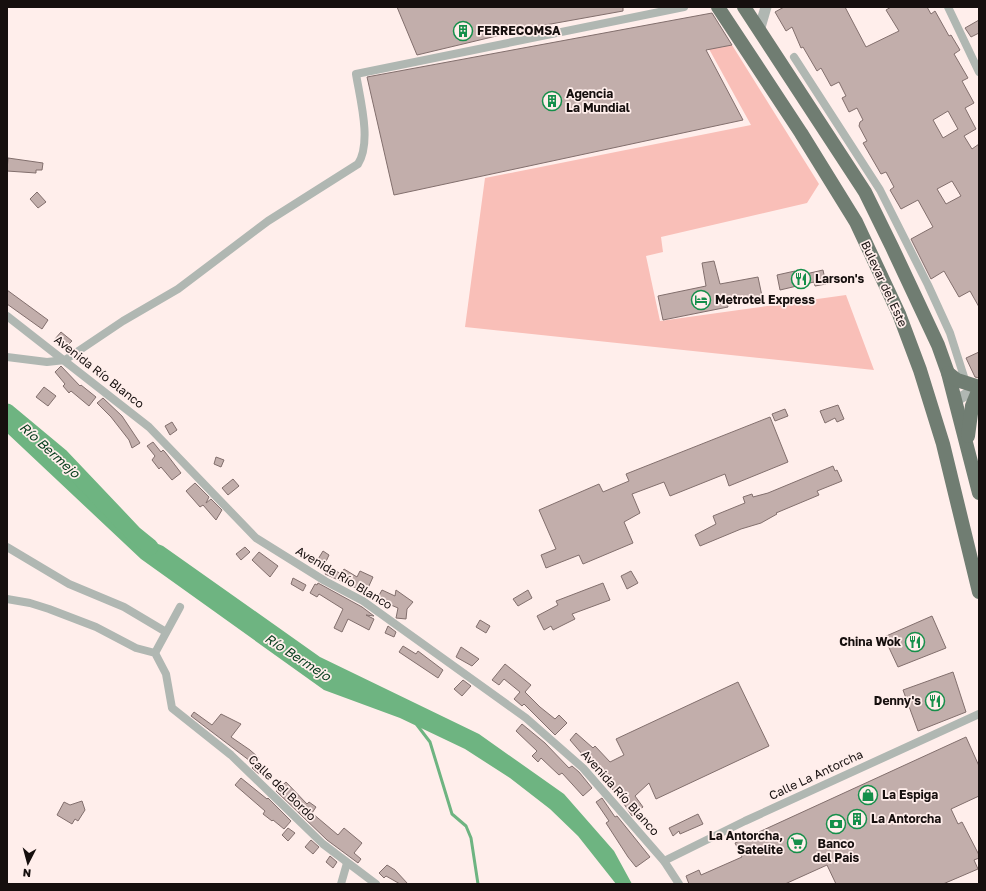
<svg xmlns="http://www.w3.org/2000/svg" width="986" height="891" font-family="'Golos Text',sans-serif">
	<rect width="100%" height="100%" fill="#ffeeeb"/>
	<polygon fill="#f9bfb8" points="732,45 819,184 807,203 661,237 663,252 646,256 660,321 846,295 874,370 465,327 485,178 751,125 709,49"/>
	<polygon fill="#6eb481" points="7,413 61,457 134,534 163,546 320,657 479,734 564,794 614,851 632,884 616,884 578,836 550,809 510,778 465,749 400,718 324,690 141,559 7,433"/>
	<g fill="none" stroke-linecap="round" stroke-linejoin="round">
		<polyline stroke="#6eb481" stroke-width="3" points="417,725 430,742 452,814 466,826 471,838 478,884"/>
		<polyline stroke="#6eb481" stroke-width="17" points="7,412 61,457 134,534 150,547"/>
	</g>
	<g fill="#c2aeab" stroke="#826f6d" fill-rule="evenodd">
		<polygon points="397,7 623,7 623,11 534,27 417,55"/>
		<path d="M784,7H845L866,47L899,31L886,10L891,7H927L931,14L935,11L949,36L951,35L960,50L954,54L968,78L962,81L974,103L965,108L976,129L964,136L972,149L979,144V307L970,291L959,297L944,271L931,279L911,239L933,227L918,200L901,209L890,190L894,187L886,172L881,174L863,143L867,141L859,126L860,122L863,120L857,108L849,112L842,98L846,96L839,82L831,86L821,68L817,71L803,47L801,48L792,27L786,31L775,12ZM948,111L958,129L943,138L933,120ZM952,181L961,196L946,204L937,189Z"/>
		<polygon points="712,13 732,45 706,50 743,120 394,195 367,77"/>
		<polygon points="979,20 979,33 971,37 965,28"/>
		<polygon points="8,158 43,163 42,170 36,170 36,173 7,171"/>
		<polygon points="37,192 46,202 38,208 30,199"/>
		<polygon points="714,261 720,284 758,277 762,296 727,303 728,307 663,320 658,296 706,286 702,263"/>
		<polygon points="823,270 826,284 815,286 814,282 780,290 777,275 795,271 797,276"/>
		<polygon points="7,290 48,320 42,329 7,304"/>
		<polygon points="61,332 72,341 66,347 55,339"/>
		<polygon points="979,352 979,378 975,377 966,358"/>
		<polygon points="61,366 80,386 81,385 96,397 89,406 71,391 69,393 63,386 65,384 55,372"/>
		<polygon points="44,387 56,396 48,406 36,397"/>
		<polygon points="103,398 122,416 140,443 132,448 129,440 111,417 97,403"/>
		<polygon points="838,405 844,419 837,422 835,418 825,423 820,411"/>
		<polygon points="785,409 788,416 775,421 772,414"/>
		<polygon points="770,417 788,462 729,486 725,474 670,496 664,482 632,494 640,513 624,522 633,543 583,564 579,555 546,568 541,555 556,549 539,510 599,484 603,492 629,481 626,474"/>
		<polygon points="172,422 177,430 170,435 165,426"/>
		<polygon points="153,442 161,452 163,450 165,452 181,473 172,480 161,467 159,469 152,460 155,456 147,446"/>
		<polygon points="216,457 224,460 221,467 214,464"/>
		<polygon points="833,466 835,471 837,470 842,481 817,491 819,495 776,513 777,514 761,523 741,529 700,546 695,535 716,524 713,516 745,503 743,497 752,494 753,497 768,493"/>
		<polygon points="233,479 239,486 228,495 222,488"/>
		<polygon points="195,483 209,497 206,503 211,499 222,510 216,520 203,505 200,507 186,491"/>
		<polygon points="245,547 250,552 241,560 236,554"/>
		<polygon points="323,551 329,555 323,568 315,564"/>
		<polygon points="259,552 278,566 270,577 252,560"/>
		<polygon points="330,567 341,574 344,569 357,577 360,571 373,577 368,588 365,587 363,591 325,574"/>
		<polygon points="631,571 638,583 627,589 621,576"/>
		<polygon points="293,578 306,585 303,591 291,584"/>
		<polygon points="318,583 362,607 374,616 366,615 374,619 369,630 348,619 342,632 334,628 343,609 319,594 317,597 310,593 315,584 317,585"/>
		<polygon points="603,583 610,600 572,614 575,619 553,630 551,626 544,630 537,616 558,605 556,601"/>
		<polygon points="382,590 395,596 396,590 413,602 407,609 406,619 396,618 398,608 377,599"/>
		<polygon points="528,590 532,598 518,606 513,599"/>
		<polygon points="932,616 946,648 898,667 884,637"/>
		<polygon points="480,620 490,626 486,633 476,627"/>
		<polygon points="388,626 396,632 394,637 385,633"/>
		<polygon points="403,646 416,654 418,651 443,670 438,678 399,652"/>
		<polygon points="461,647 479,659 472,666 456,657"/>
		<polygon points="505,664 531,685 525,692 540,707 555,719 559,715 567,723 555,735 524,704 522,706 514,699 520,692 504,679 499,685 492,680"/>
		<polygon points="953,672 966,712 918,731 903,690"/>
		<polygon points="463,680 471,686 462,696 454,689"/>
		<polygon points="738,682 769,746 656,799 649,783 635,796 643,807 632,816 620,798 570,740 576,733 593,748 595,746 610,762 624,755 616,739"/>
		<polygon points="194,712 212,725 221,714 241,724 231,737 250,750 259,758 254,764 191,716"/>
		<polygon points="522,724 545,743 569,768 572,766 579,772 592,788 583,796 562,773 559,775 541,758 538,762 532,756 537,751 516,731"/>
		<polygon points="966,737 979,766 979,796 951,809 958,824 962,822 979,855 979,858 974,860 978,869 943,884 836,884 827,865 785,884 689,884 686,876 699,870 701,875 742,857 735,843"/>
		<polygon points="257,763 264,769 259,774 252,768"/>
		<polygon points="241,778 267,799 268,798 291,821 284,829 273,820 272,821 263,814 265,811 235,785"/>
		<polygon points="286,782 307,804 309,802 316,807 312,813 338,835 344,828 362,843 354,853 361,859 358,863 327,840 276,791"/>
		<polygon points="602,798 615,817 617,816 650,857 636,867 628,857 606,823 609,821 596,802"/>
		<polygon points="82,801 85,810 78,821 75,819 72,824 57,815 64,802 70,805"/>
		<polygon points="698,814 703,824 680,834 679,831 673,836 669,828"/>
		<polygon points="288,828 295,833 288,841 282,835"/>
		<polygon points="311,840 319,847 313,854 305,847"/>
		<polygon points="330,856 337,862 333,868 326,862"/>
		<polygon points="387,865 395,870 408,884 400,884 386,876 384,878 379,873"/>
	</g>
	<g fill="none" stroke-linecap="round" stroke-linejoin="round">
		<g stroke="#b0b7b2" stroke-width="8">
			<polyline points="948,7 979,72"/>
			<polyline points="794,57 880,190 928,285 950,333 966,383"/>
			<polyline points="7,316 149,427 256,538 325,581 363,601 526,718 583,768 664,861 679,884"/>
			<path d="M7,357L47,362L65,360L123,321L178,289L268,221L358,164C372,142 360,99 356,74L684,7"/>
			<polyline points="7,547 69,584 124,607 166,632"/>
			<polyline points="7,599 30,603 49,609 96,627 136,648 155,653 166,674 172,708 231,755 323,844 376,884"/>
			<polyline points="155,653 180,607"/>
			<polyline points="664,861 745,821 979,714"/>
			<polyline points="341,884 347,863"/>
		</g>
		<g stroke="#b0b7b2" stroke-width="11">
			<polyline points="759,31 766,7"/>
			<polyline points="955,401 979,387"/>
		</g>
		<g stroke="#707d72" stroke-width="14">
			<polyline points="718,7 801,133 856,222 899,314 920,370 943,444 979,592"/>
			<polyline points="744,7 865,192 892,247 938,345 948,373 979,493"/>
			<polyline points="948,373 957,380 979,387"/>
			<polyline points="968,436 972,406 979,389"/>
		</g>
	</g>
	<defs>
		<g id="building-ring" transform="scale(1)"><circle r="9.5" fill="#ffeeeb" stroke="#158f4a" stroke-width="1.5"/><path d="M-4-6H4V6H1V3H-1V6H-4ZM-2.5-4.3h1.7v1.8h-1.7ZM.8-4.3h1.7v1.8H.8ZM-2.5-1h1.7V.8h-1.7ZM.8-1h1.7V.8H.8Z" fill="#158f4a"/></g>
		<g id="restaurant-ring" transform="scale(1)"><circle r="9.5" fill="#ffeeeb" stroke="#158f4a" stroke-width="1.5"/><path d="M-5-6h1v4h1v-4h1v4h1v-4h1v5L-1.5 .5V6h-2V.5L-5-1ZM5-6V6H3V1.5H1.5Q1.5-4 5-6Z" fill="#158f4a"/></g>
		<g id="hotel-ring" transform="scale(1)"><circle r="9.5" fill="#ffeeeb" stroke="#158f4a" stroke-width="1.5"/><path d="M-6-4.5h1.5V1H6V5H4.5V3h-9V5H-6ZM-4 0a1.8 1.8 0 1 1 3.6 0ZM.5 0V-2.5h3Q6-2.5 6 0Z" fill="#158f4a"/></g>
		<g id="shop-ring" transform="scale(1)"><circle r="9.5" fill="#ffeeeb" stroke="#158f4a" stroke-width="1.5"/><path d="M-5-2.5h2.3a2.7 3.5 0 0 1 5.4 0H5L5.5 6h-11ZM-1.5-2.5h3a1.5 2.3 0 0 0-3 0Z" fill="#158f4a"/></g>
		<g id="bank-ring" transform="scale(1)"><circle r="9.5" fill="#ffeeeb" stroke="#158f4a" stroke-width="1.5"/><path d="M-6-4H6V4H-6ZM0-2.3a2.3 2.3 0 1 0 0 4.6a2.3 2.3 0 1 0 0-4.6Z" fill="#158f4a"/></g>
		<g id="supermarket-ring" transform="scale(1)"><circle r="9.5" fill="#ffeeeb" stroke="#158f4a" stroke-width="1.5"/><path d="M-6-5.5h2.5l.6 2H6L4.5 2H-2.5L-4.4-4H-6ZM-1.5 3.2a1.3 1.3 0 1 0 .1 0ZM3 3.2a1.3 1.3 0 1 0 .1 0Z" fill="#158f4a"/></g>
	</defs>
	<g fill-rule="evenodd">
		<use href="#building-ring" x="463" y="31"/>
		<use href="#building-ring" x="552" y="101"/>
		<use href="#restaurant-ring" x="801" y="279"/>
		<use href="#hotel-ring" x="701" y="300"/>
		<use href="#restaurant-ring" x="915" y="642"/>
		<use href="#restaurant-ring" x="935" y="701"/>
		<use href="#shop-ring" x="868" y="795"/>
		<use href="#building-ring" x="857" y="819"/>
		<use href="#bank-ring" x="836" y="824"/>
		<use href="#supermarket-ring" x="797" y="843"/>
	</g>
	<g text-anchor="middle" stroke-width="3.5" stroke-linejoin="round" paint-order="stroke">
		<g font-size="12" font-weight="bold" fill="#160f0e" stroke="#ffeeeb" text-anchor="start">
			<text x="477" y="35">FERRECOMSA</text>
			<text x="566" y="98">Agencia<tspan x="566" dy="14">La Mundial</tspan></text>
			<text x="815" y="283">Larson's</text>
			<text x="715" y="304">Metrotel Express</text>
			<text x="901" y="646" text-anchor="end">China Wok</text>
			<text x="921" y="705" text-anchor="end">Denny's</text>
			<text x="882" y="799">La Espiga</text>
			<text x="871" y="823">La Antorcha</text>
			<text x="783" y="840" text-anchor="end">La Antorcha,<tspan x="783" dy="14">Satelite</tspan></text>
			<text x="836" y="848" text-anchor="middle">Banco<tspan x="836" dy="14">del Pais</tspan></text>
		</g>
		<g font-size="12" fill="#160f0e" stroke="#ffeeeb">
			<text transform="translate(884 284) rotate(65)" y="4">Bulevar del Este</text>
			<text transform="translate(99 372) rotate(38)" y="4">Avenida Río Blanco</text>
			<text transform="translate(344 578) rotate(31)" y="4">Avenida Río Blanco</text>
			<text transform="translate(816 775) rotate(-25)" y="4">Calle La Antorcha</text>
			<text transform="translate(282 788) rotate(44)" y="4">Calle del Bordo</text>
			<text transform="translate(620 793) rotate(48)" y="4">Avenida Río Blanco</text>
		</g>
		<g font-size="13" font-style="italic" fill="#023b1a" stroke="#ffeeeb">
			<text transform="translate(50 450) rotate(42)" y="5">Río Bermejo</text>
			<text transform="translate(298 657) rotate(33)" y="5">Río Bermejo</text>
		</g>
	</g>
	<rect width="986" height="891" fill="none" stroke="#160f0e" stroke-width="16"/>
	<g transform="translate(28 863) rotate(186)" stroke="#ffeeeb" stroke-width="3" paint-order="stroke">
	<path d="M0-3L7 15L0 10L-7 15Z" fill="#160f0e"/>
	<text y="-6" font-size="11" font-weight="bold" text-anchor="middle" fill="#160f0e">N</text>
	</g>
</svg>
